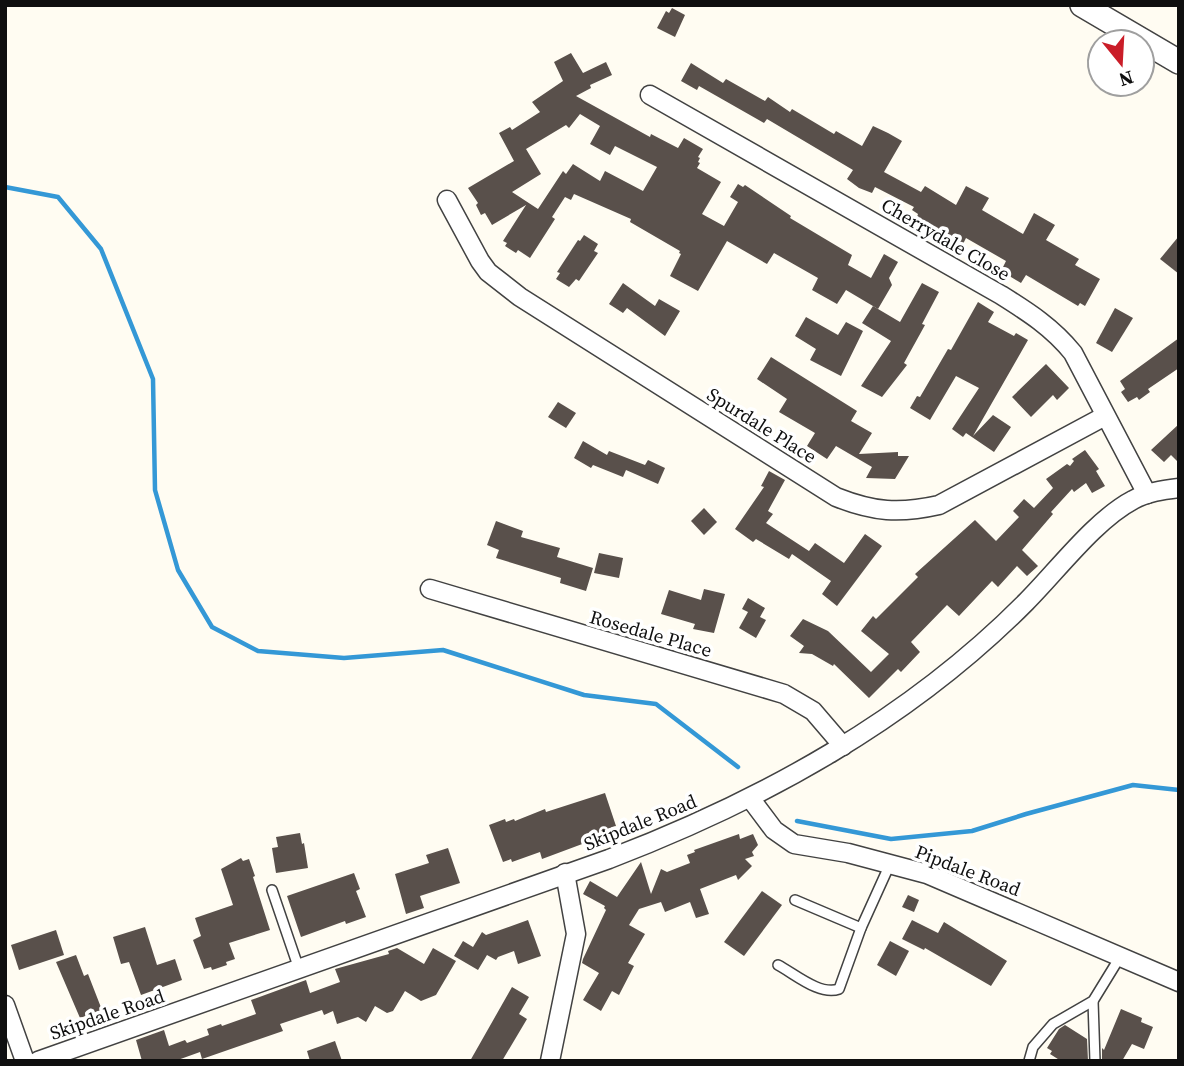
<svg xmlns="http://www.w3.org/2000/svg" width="1184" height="1066" font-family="'Source Serif 4',serif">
	<rect width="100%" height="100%" fill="#fffcf2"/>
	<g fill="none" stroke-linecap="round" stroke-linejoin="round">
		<g stroke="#3498d6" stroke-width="4.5">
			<polyline points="5,187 58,197 101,249 153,379 155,490 178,570 212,627 258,651 344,658 443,650 584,695 656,704 738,767"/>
			<polyline points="797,821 891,839 972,831 1026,814 1133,785 1179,790"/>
		</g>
	</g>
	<g fill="#59504b" fill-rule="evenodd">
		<polygon points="672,8 685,15 675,37 657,28 666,11 669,13"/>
		<path d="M571,53L583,73L606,62L612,75L590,85L591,88L576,96L650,137L651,134L678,148L684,138L703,149L698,157L700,158L698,162L700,163L697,168L721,182L702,214L724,226L738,202L730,197L738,184L743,187L745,185L791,216L790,218L852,255L848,265L871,278L884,254L898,262L889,278L892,285L878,309L846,290L837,304L812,290L818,278L774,253L767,264L727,241L698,291L670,276L681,254L679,253L680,251L630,222L631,219L574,194L571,200L565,197L552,217L555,219L530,258L518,250L516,253L505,246L507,243L503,241L526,205L492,225L485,213L481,215L476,205L478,203L468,188L514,161L499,133L510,127L512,130L540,112L532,102L563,81L554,62ZM580,114L600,126L590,144L610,155L615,146L657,167L643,191L605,171L600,181L573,164L566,174L563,171L538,209L512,192L541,174L526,149L566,125L569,128Z"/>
		<polygon points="691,63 723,83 726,79 765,101 768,97 790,112 792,109 834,134 836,131 862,146 873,126 888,133 902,141 884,172 921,192 925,186 956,205 966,186 989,198 982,210 1023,234 1034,213 1055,225 1046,240 1079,259 1075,265 1100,279 1085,306 1080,303 1078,306 1026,275 1021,283 1001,271 1006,261 966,238 962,246 944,236 945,234 917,217 918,214 912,210 914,207 875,187 872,193 859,188 847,179 853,170 767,119 764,123 699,86 697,90 681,81"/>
		<polygon points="584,235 598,244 594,251 598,253 579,281 576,279 569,287 556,279 560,273 557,272 578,240 580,241"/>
		<polygon points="1179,236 1179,274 1160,259"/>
		<polygon points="623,283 655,306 659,299 680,311 665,336 627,308 623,313 609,304"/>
		<polygon points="922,283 939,292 922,324 925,325 904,363 907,365 882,397 861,386 891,341 862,323 873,306 900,322"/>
		<polygon points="978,302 994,312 988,322 1014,336 1016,333 1028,340 973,436 993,415 1011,427 994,452 966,433 963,437 952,429 979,388 956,376 930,420 910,408 917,396 920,397 948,349 951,350"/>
		<polygon points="1115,308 1133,318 1112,352 1096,343"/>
		<polygon points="806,317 838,335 846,322 863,331 841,376 810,360 816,349 795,336"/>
		<polygon points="1179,338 1179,368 1148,389 1150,392 1139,400 1137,397 1128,402 1121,392 1125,389 1120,381"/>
		<polygon points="771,357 857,411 851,421 872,433 859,454 898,452 898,456 909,456 895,479 866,478 872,467 836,446 827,459 807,446 815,433 779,412 787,399 757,379"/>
		<polygon points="1046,364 1069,388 1057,400 1053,395 1031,417 1012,397"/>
		<polygon points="558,402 576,413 566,428 548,417"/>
		<polygon points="1179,424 1179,463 1171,455 1164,462 1151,450"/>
		<polygon points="583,441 607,455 609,451 645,465 648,460 665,468 658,484 626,470 623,477 593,465 591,468 574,458"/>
		<polygon points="1085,450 1099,469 1096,471 1105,486 1092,493 1086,483 1074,492 1072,489 1051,512 1053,514 1022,550 1038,566 1027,576 1017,566 998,587 992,581 959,616 947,605 911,642 920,652 901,672 898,669 869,698 834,664 833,666 812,654 799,653 804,646 790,636 803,619 828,631 871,672 889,654 861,631 873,616 876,619 918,577 915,574 975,520 996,541 1019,517 1013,511 1024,499 1034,508 1053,488 1046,479 1067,464 1070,466 1074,461 1072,459"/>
		<polygon points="769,471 785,480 768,511 773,514 766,523 809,551 815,543 844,563 865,534 882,546 837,606 822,594 831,581 792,554 789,559 756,539 753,542 735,529 764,487 761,486"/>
		<polygon points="704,508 717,522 704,535 691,521"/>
		<polygon points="496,521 523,531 521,537 560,548 557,557 593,568 586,591 560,583 561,578 496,558 499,550 487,545"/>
		<polygon points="599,553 623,558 619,578 594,573"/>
		<polygon points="704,589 725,594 714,633 693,629 695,624 661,614 669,590 701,600"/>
		<polygon points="748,598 765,608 760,617 766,620 756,638 739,628 748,612 742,609"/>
		<polygon points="605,793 616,826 599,832 601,837 542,859 540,852 512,862 511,859 503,862 489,825 505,819 506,822 514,819 515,821 545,809 546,812"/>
		<polygon points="300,833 302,844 304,843 308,868 276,873 272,848 278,847 276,837"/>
		<polygon points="739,834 740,839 753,834 758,845 752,852 754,856 745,859 752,866 738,880 736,875 700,889 709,914 696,918 690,902 665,912 661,902 639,909 629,925 645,934 628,963 634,966 619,995 612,991 601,1011 583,1000 599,973 582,963 583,959 606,910 604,908 605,906 583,894 590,881 617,897 641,862 651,894 661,869 667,872 690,863 687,855 695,852 694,850"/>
		<polygon points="448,848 460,883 420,896 424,908 406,914 395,874 429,863 426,855"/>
		<polygon points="241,858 243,861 249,859 255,876 253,877 270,930 229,943 235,959 226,962 227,965 212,970 211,967 204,969 193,940 201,936 195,918 233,905 221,869"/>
		<polygon points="354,873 360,889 356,891 366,917 346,924 345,921 301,937 287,896"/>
		<polygon points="762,891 782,905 744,956 724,942"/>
		<polygon points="908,895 919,900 914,912 902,907"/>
		<polygon points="528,920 541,956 518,964 514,951 498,957 496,960 487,955 478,970 454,956 463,941 473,947 482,932 486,935"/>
		<polygon points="912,920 938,933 944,922 1007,961 991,986 925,948 924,950 902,939"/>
		<polygon points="145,927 157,965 175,959 182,980 141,995 129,962 121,964 113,937"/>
		<polygon points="56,930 64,955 19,970 11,945"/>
		<polygon points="890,941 909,951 896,976 877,965"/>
		<polygon points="397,948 424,964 433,948 456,961 436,995 421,1001 405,991 393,1011 387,1013 375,1006 366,1022 358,1017 337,1024 333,1011 324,1015 322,1010 280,1024 283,1031 202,1059 200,1052 175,1061 142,1061 136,1040 164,1030 169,1046 185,1040 187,1043 209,1035 207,1029 221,1024 222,1026 256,1014 251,1000 306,980 310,993 340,982 335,969 389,954 388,951"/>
		<polygon points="76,955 84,976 88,974 102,1010 80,1018 56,962"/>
		<polygon points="512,987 529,997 519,1014 527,1019 502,1061 470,1061"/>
		<polygon points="1121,1009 1142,1018 1141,1022 1153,1027 1144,1049 1132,1044 1122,1061 1102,1061 1102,1048 1104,1050"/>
		<polygon points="1065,1025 1087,1039 1088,1061 1061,1061 1050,1054 1052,1051 1047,1048 1059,1029"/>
		<polygon points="335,1041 342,1061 310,1061 307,1051"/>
	</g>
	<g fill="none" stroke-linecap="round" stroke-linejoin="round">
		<g stroke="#424242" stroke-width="12">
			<g id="service">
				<polyline points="272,890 299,969"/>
				<polyline points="795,900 861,928"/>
				<path d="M778,965C795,974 820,996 839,989L861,928L890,864"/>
				<polyline points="1093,1001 1095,1061"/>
				<polyline points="1029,1061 1033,1047 1053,1024 1093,1001 1120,957"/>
			</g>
		</g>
		<g stroke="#424242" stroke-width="21">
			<g id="minor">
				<path d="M650,95L1001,295C1028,312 1052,327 1073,353L1147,494"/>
				<path d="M447,200L480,261L488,272L520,297L836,497C874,512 899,514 939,505L1105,416"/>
				<polyline points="430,589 784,694 813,711 843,746"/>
				<polyline points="750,798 774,830 794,844 848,853 927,874 1179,982"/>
				<polyline points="5,1005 25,1061"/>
				<path d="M38,1061L609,859C763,800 909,720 1026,602C1057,571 1095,520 1133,500C1147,492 1163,490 1179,488"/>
				<polyline points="550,1061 576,934 565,873"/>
			</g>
		</g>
		<g stroke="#424242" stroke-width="26">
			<polyline id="tertiary" points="1082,5 1179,62"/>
		</g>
		<use href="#service" stroke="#fff" stroke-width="9"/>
		<use href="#minor" stroke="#fff" stroke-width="18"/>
		<use href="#tertiary" stroke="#fff" stroke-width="23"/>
	</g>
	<g text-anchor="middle" stroke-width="7" stroke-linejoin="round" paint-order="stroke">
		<g font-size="19" fill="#0f0f0f" stroke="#fff">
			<text transform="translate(946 239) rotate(30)" y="7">Cherrydale Close</text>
			<text transform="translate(762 425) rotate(32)" y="7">Spurdale Place</text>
			<text transform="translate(651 633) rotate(16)" y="7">Rosedale Place</text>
			<text transform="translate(640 822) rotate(-22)" y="7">Skipdale Road</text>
			<text transform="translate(968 870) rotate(21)" y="7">Pipdale Road</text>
			<text transform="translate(107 1014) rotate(-19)" y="7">Skipdale Road</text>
		</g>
	</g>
	<rect width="1184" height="1066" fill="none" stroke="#0f0f0f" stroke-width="14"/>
	<g transform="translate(1121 63) rotate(162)"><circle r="33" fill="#ffffff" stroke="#9f9f9f" stroke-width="2"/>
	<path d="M0-5L12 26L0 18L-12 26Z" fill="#ca1d28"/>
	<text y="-10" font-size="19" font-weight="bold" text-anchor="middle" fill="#0f0f0f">N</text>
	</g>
</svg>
